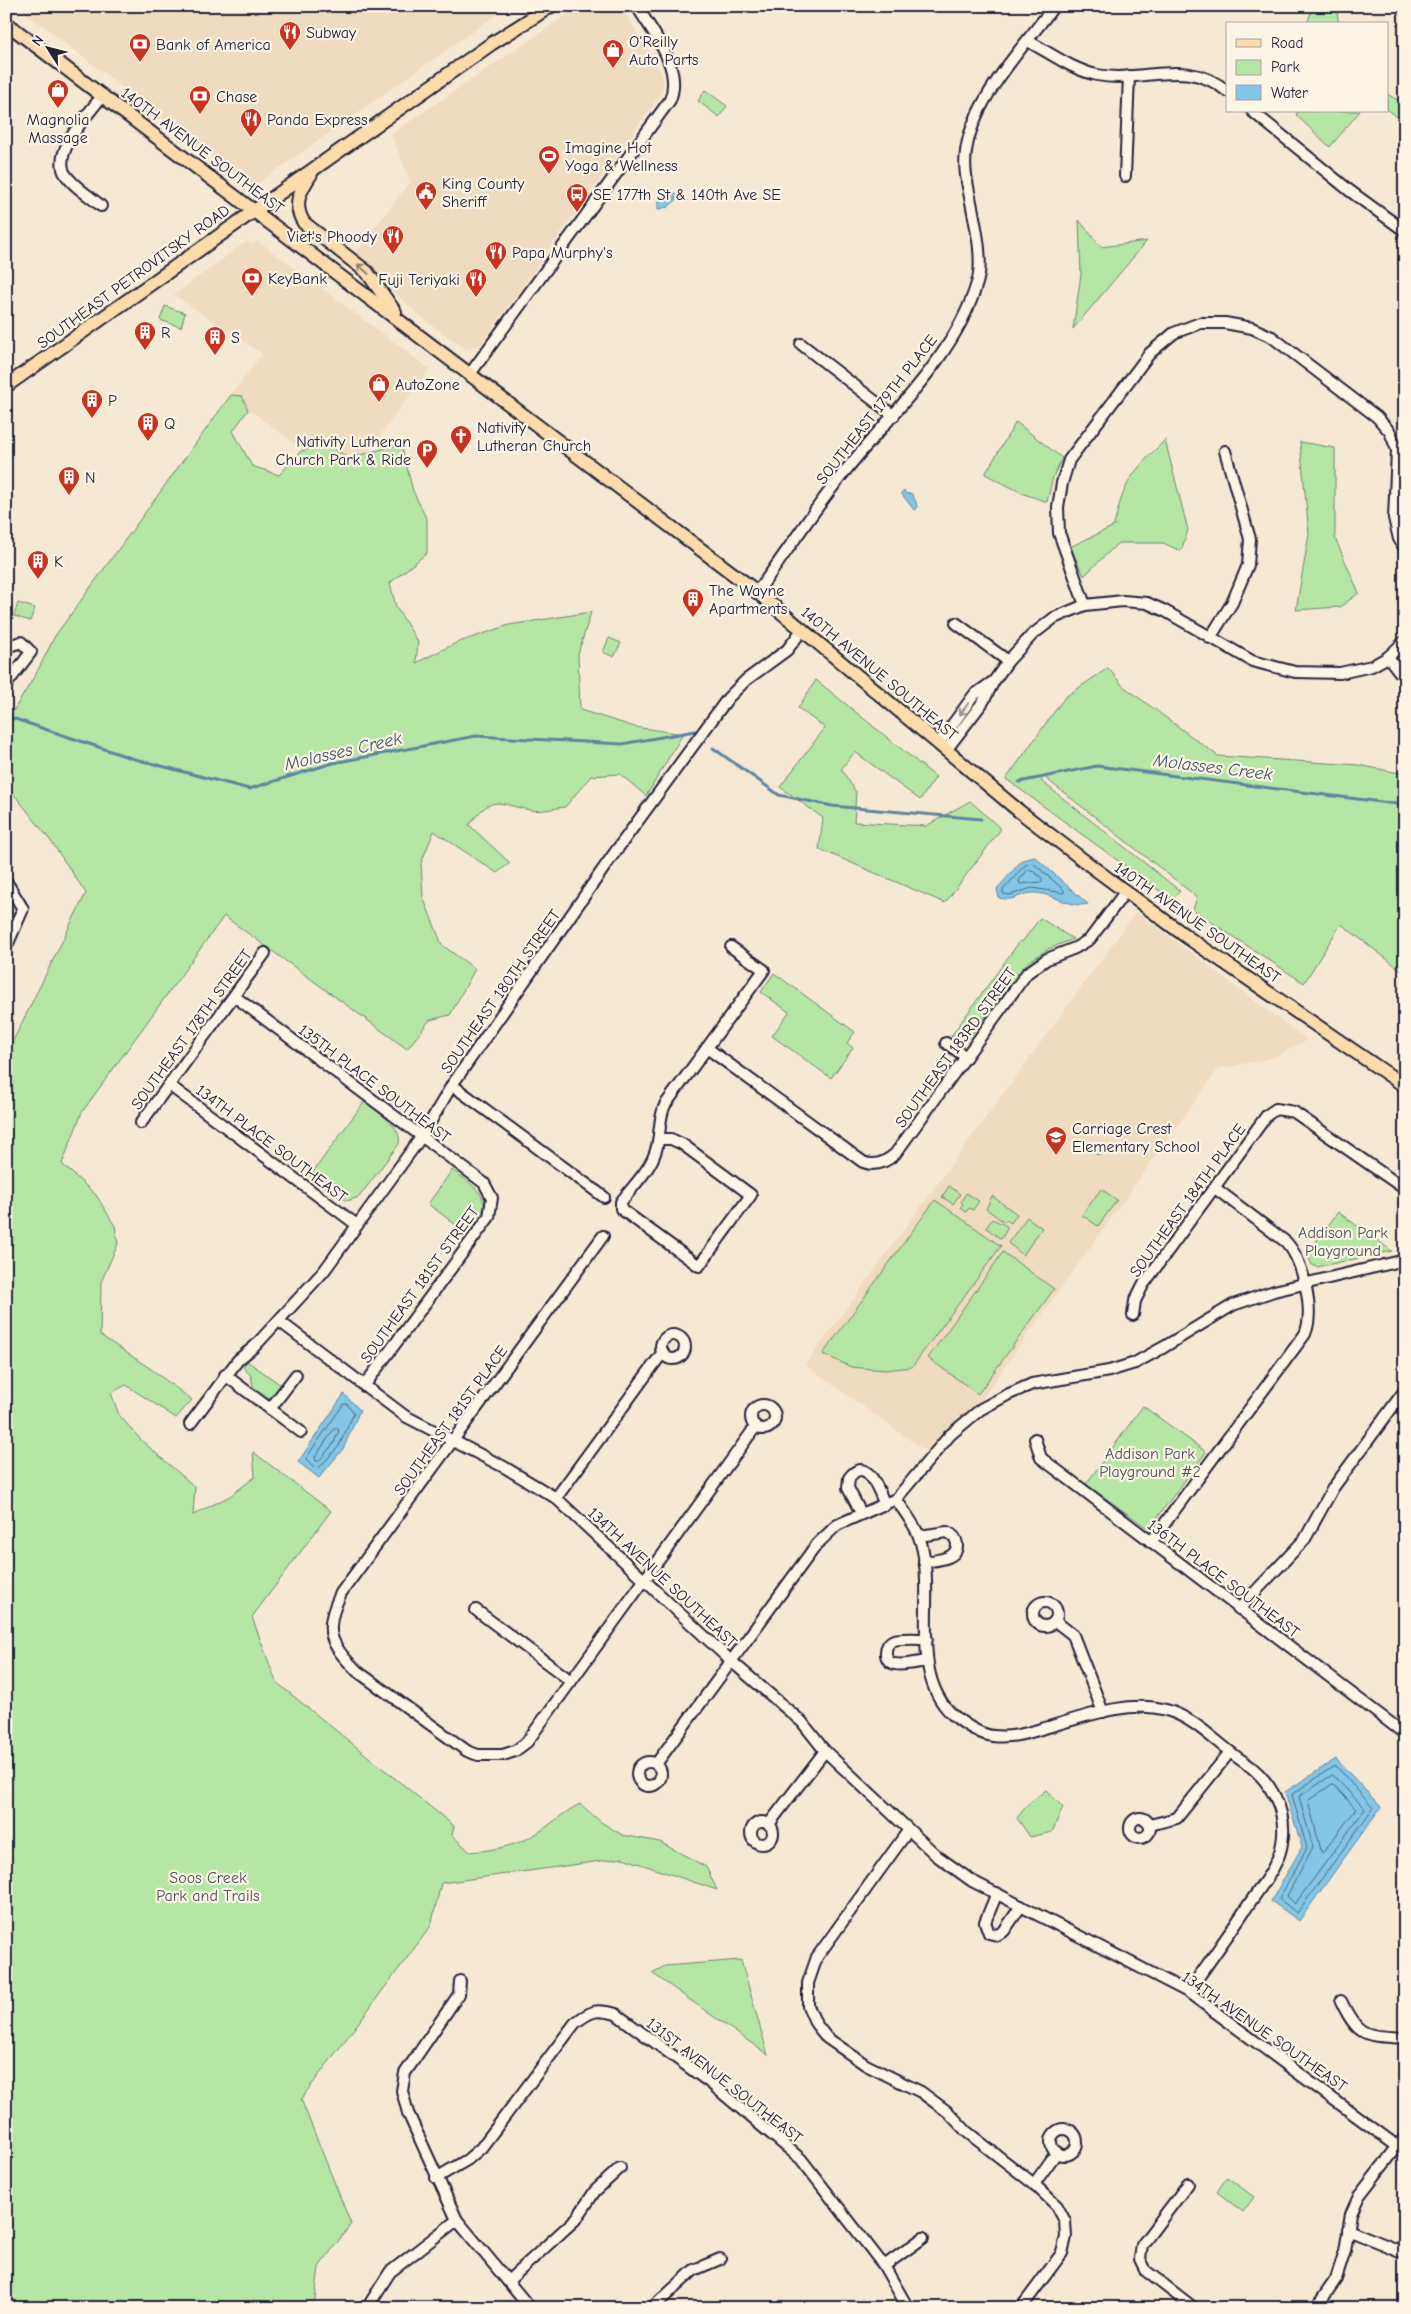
<svg xmlns="http://www.w3.org/2000/svg" width="1411" height="2314" font-family="'Comic Neue',sans-serif">
	<rect width="100%" height="100%" fill="#f6e9d4"/>
	<filter id="ink" filterUnits="userSpaceOnUse"><feTurbulence type="fractalNoise" baseFrequency=".02" numOctaves="2"/><feDisplacementMap in="SourceGraphic" scale="10" xChannelSelector="R" yChannelSelector="G"/><feConvolveMatrix kernelMatrix="1 2 1 2 8 2 1 2 1" color-interpolation-filters="sRGB"/></filter>
	<g filter="url(#ink)">
		<g fill="#efdbc0">
			<polygon points="17,6 509,6 254,186 250,186"/>
			<polygon points="580,6 622,8 661,72 664,84 661,94 480,345 465,349 422,318 354,255 410,182 391,134"/>
			<polygon points="247,241 251,244 257,241 265,246 430,369 345,481 230,396 262,354 174,295"/>
			<polygon points="1136,912 1307,1040 1273,1058 1218,1069 938,1460 805,1365"/>
		</g>
		<g fill="#b6e6a5" stroke="#6c8470">
			<polygon points="1316,6 1341,6 1337,12 1339,24 1307,24 1311,12"/>
			<polygon points="705,90 727,106 719,117 698,101"/>
			<polygon points="1387,94 1405,104 1405,123 1387,109"/>
			<polygon points="1298,111 1360,111 1330,147 1296,115"/>
			<polygon points="1079,220 1101,247 1147,241 1073,329 1081,274"/>
			<polygon points="165,306 185,313 181,327 160,320"/>
			<path d="M231,395L242,396L248,410L233,431L252,466L279,475L301,451L328,445L349,458L401,444L413,491L427,520V553L390,583L396,607L418,642L416,663L456,643L509,625L591,612L578,654L580,710L635,727L683,734L646,796L620,774L591,776L565,807C555,808 541,812 530,810C497,804 493,793 469,825L510,863L497,873L434,831L421,863L423,897L442,945L475,969L450,1015L430,1020L407,1049L224,916L82,1112L62,1164L96,1195L115,1226L118,1244L101,1282L100,1335L151,1369L192,1400L176,1418L126,1385L111,1393L119,1415L142,1441L195,1487L193,1515L230,1496L255,1477L253,1452L331,1511L252,1617L276,1682L454,1826L452,1835L470,1852C493,1850 513,1847 534,1835C550,1826 563,1812 580,1804L601,1822L622,1835L660,1842L706,1867L717,1890L623,1858L441,1883L431,1926L301,2099L351,2224L319,2267L314,2308H6V1055L86,893L50,840L6,784V723L37,672L55,636Z"/>
			<polygon points="1016,422 1062,458 1053,477 1047,502 1024,494 985,474"/>
			<path d="M1165,440L1188,530L1181,551L1163,543H1118L1084,576L1070,547L1114,526C1124,480 1132,473 1165,440Z"/>
			<polygon points="1300,442 1335,448 1335,538 1359,593 1340,607 1296,610 1309,534"/>
			<polygon points="18,603 35,608 30,621 14,616"/>
			<polygon points="609,638 621,643 614,657 603,652"/>
			<polygon points="1108,668 1123,686 1218,756 1358,765 1405,774 1405,973 1341,924 1304,983 1193,910 1197,897 1044,777 1041,781 1180,891 1172,900 1006,779 1065,697"/>
			<polygon points="816,680 936,777 920,800 855,752 841,769 856,792 854,822 926,826 970,801 1001,829 945,903 819,849 823,818 780,787 825,728 798,708"/>
			<polygon points="1040,918 1073,939 1048,949 1027,963 968,1039 960,1041 951,1036 1020,941 1022,942"/>
			<polygon points="774,973 855,1032 847,1043 853,1048 831,1078 772,1036 789,1012 761,992"/>
			<path d="M364,1102C377,1112 403,1126 399,1144L359,1197L347,1201L310,1176Z"/>
			<circle cx="1098" cy="1149" r="5.5"/>
			<path d="M452,1170C464,1179 492,1195 482,1213C478,1220 472,1226 467,1233L428,1204Z"/>
			<polygon points="949,1186 960,1194 953,1204 942,1197"/>
			<polygon points="1101,1189 1117,1200 1098,1226 1082,1215"/>
			<polygon points="966,1193 979,1201 973,1210 969,1208 966,1212 960,1208 963,1204 961,1202"/>
			<polygon points="992,1196 1017,1214 1011,1223 1006,1220 1004,1222 986,1209"/>
			<polygon points="935,1200 1001,1246 912,1367 885,1370 851,1367 823,1354"/>
			<polygon points="1338,1212 1392,1251 1317,1267 1312,1265 1307,1254"/>
			<polygon points="1027,1217 1042,1228 1023,1255 1008,1243"/>
			<polygon points="992,1219 1007,1226 1007,1229 1001,1239 986,1228"/>
			<polygon points="1003,1252 1054,1289 978,1394 928,1358"/>
			<polygon points="247,1361 281,1385 271,1399 253,1387 251,1376 243,1367"/>
			<polygon points="1143,1406 1206,1452 1151,1526 1146,1527 1086,1484"/>
			<polygon points="1046,1790 1063,1807 1052,1832 1030,1837 1017,1818 1028,1804"/>
			<polygon points="741,1960 768,2055 652,1973 665,1966"/>
			<polygon points="1227,2177 1254,2197 1243,2212 1217,2192"/>
		</g>
		<g fill="#84c6e5" stroke="#5d84a1">
			<polygon points="676,193 676,200 668,207 658,209 658,202 665,196"/>
			<polygon points="904,490 906,494 911,493 916,502 917,507 914,510 901,493"/>
			<path d="M1035,857L1088,904C1070,909 1052,892 1032,893C1018,894 1016,902 999,898L997,889L1022,860Z"/>
			<polygon points="344,1394 360,1410 343,1449 319,1478 298,1462"/>
			<polygon points="1336,1759 1381,1807 1299,1921 1271,1901 1302,1847 1285,1792"/>
		</g>
		<g fill="none" stroke-linecap="round" stroke-linejoin="round">
			<g stroke="#49647f" stroke-width="1">
				<polygon points="1033,863 1064,890 1064,893 1032,888 1010,895 1003,894 1003,890 1025,865"/>
				<polygon points="1028,870 1032,870 1042,878 1042,882 1020,884 1019,881"/>
				<polygon points="344,1404 347,1404 354,1413 339,1446 317,1470 306,1459"/>
				<polygon points="335,1428 339,1430 334,1443 319,1461 316,1461 315,1458"/>
				<polygon points="1333,1767 1337,1767 1373,1808 1297,1913 1279,1899 1307,1848 1292,1795"/>
				<polygon points="1333,1775 1365,1809 1295,1904 1287,1896 1313,1847 1299,1797"/>
				<polygon points="1333,1784 1356,1809 1322,1854 1308,1801"/>
			</g>
			<g stroke="#5d84a1" stroke-width="3">
				<polyline points="6,716 131,758 249,789 333,763 476,736 622,744 695,731"/>
				<polyline points="713,748 779,795 832,806 981,819"/>
				<polyline points="1019,782 1097,766 1405,805"/>
			</g>
			<g stroke="#22223b" stroke-width="14">
				<g id="minor">
					<path d="M1028,41C1050,53 1073,70 1097,75C1144,84 1184,56 1227,91"/>
					<polyline points="1252,111 1350,191 1405,231"/>
					<polyline points="1125,176 1129,76"/>
					<path d="M101,206C90,196 71,185 64,172C54,149 90,112 103,95"/>
					<polyline points="801,344 894,416"/>
					<path d="M470,374L670,100C683,67 653,34 637,6"/>
					<path d="M757,592C787,552 814,509 846,470C891,414 956,355 977,283C986,255 970,205 966,175C957,115 1020,52 1054,6"/>
					<polyline points="1085,605 1059,533 1058,507 1062,483 1069,460 1150,353 1174,333 1200,323 1225,323 1252,328 1272,337 1377,417 1390,432 1397,450 1394,518 1399,539 1405,549"/>
					<polyline points="956,623 1008,661"/>
					<polyline points="1210,638 1232,603 1248,565 1250,539 1225,451"/>
					<polyline points="6,647 21,642 31,652 6,685"/>
					<polyline points="1388,657 1405,679"/>
					<polyline points="939,743 974,695 991,683"/>
					<polyline points="947,749 983,702 994,681 1008,661 1032,635 1054,618 1085,605 1123,601 1147,603 1165,611 1252,661 1295,672 1340,673 1372,666 1388,657 1405,641"/>
					<polyline points="6,881 23,909 6,948"/>
					<polyline points="234,996 484,1183 492,1198 489,1217 364,1386"/>
					<polyline points="946,1043 966,1057"/>
					<path d="M707,1048L863,1162C875,1167 886,1162 895,1154L1027,973L1047,959L1075,948L1090,939L1125,892"/>
					<polyline points="169,1085 357,1225"/>
					<polyline points="452,1085 604,1197"/>
					<polyline points="141,1123 265,953"/>
					<path d="M659,1139H671L682,1144L751,1195L699,1266L621,1209V1202C633,1186 651,1169 656,1150C661,1135 658,1120 665,1105L764,970L731,947"/>
					<path d="M603,1236L341,1593C323,1631 329,1643 357,1671L467,1751L478,1755H503L515,1751L527,1742L756,1426"/>
					<polyline points="1133,1315 1135,1301 1143,1285 1267,1115 1276,1109 1294,1112 1405,1189"/>
					<polyline points="279,1321 405,1416 504,1467 556,1498 731,1661 802,1722 825,1751 937,1856 972,1881 1188,1992 1405,2152"/>
					<circle cx="673" cy="1347" r="12"/>
					<polyline points="225,1375 301,1432"/>
					<circle cx="763" cy="1417" r="12"/>
					<polyline points="270,1409 296,1375"/>
					<polyline points="190,1424 238,1360 255,1346 324,1271 422,1136 452,1085 613,855 728,698 746,680 787,650 803,629"/>
					<polyline points="1035,1439 1041,1458 1405,1734"/>
					<polyline points="556,1498 663,1352"/>
					<path d="M896,1499C903,1510 913,1522 918,1534C940,1588 905,1672 953,1715C964,1724 978,1734 993,1736C1010,1738 1025,1734 1041,1729C1079,1719 1126,1699 1166,1710C1196,1718 1219,1746 1244,1762C1270,1779 1288,1811 1282,1843C1279,1865 1262,1885 1249,1904C1230,1933 1209,1962 1188,1992"/>
					<path d="M861,1513L848,1488L849,1478C867,1454 879,1491 885,1505"/>
					<path d="M919,1536L947,1532C952,1534 956,1537 957,1544C958,1560 935,1560 924,1562"/>
					<path d="M1151,1542L1305,1334C1315,1311 1303,1260 1286,1242L1215,1188"/>
					<circle cx="1045" cy="1614" r="12"/>
					<polyline points="1239,1609 1305,1539 1333,1488 1405,1390"/>
					<polyline points="476,1610 571,1681"/>
					<polyline points="1055,1621 1073,1635 1103,1712"/>
					<path d="M927,1639C917,1639 904,1638 894,1640C883,1644 883,1662 895,1664C905,1666 918,1662 927,1661"/>
					<circle cx="649" cy="1774" r="12"/>
					<polyline points="656,1764 817,1544 837,1525 896,1499 950,1435 981,1409 1007,1395 1032,1384 1109,1371 1135,1363 1164,1347 1233,1305 1274,1291 1405,1260"/>
					<circle cx="1140" cy="1828" r="10"/>
					<circle cx="762" cy="1833" r="11"/>
					<polyline points="769,1824 825,1751"/>
					<polyline points="1150,1825 1177,1818 1229,1753"/>
					<polyline points="908,1831 817,1957 808,1983 808,2006 816,2024 827,2038 866,2065 921,2092 948,2112 967,2132 1034,2184 1057,2206 1065,2221 1066,2237 1062,2253 1021,2308"/>
					<polyline points="997,1893 985,1922 989,1933 997,1935 1004,1931 1021,1906"/>
					<polyline points="460,1981 459,1994 405,2073 402,2091 408,2113 457,2220 530,2308"/>
					<path d="M1341,2001C1359,2039 1366,2035 1405,2038"/>
					<circle cx="1064" cy="2142" r="13"/>
					<path d="M436,2178L467,2160L481,2148L575,2023C592,2010 596,2009 616,2014L709,2082L801,2159L884,2266L908,2308"/>
					<polyline points="1034,2184 1057,2152"/>
					<polyline points="1188,2184 1142,2245 1140,2259 1146,2271 1194,2308"/>
					<polyline points="1348,2230 1405,2253"/>
					<polyline points="884,2266 923,2238"/>
					<polyline points="508,2281 577,2218 595,2191 620,2168"/>
					<polyline points="367,2308 390,2272 457,2220"/>
					<polyline points="652,2308 694,2270 720,2259"/>
					<polyline points="1316,2308 1336,2279 1345,2251 1351,2214 1359,2196 1405,2137"/>
				</g>
			</g>
			<g stroke="#22223b" stroke-width="16">
				<g id="major">
					<polyline points="6,23 757,592 1019,811 1095,869 1187,937 1405,1086"/>
					<path d="M311,174C300,191 292,204 304,223L367,272L395,312"/>
					<polyline points="6,386 491,44 551,6"/>
				</g>
			</g>
			<use href="#minor" stroke="#fcf5e5" stroke-width="10"/>
			<use href="#major" stroke="#fcdcac" stroke-width="12"/>
		</g>
		<defs><path id="oneway-shaft" d="M-6 0H5M1.5-3L5.5 0L1.5 3" fill="none" stroke-width="1.6" stroke-linecap="round" stroke-linejoin="round" transform="scale(1.25)"/></defs>
		<use stroke="#8f7f74" href="#oneway-shaft" transform="translate(363 269) rotate(-138)"/>
		<use stroke="#9a9698" href="#oneway-shaft" transform="translate(964 709) rotate(126)"/>
	</g>
	<defs>
		<g id="restaurant-pin" transform="scale(1.125)"><path d="M0 17L-7.5 6A9.5 9.5 0 1 1 7.5 6Z" fill="#c8321e" stroke="#fcf5e5"/><path d="M-5-6h1v4h1v-4h1v4h1v-4h1v5L-1.5 .5V6h-2V.5L-5-1ZM5-6V6H3V1.5H1.5Q1.5-4 5-6Z" fill="#fff"/></g>
		<g id="bank-pin" transform="scale(1.125)"><path d="M0 17L-7.5 6A9.5 9.5 0 1 1 7.5 6Z" fill="#c8321e" stroke="#fcf5e5"/><path d="M-6-4H6V4H-6ZM0-2.3a2.3 2.3 0 1 0 0 4.6a2.3 2.3 0 1 0 0-4.6Z" fill="#fff"/></g>
		<g id="shop-pin" transform="scale(1.125)"><path d="M0 17L-7.5 6A9.5 9.5 0 1 1 7.5 6Z" fill="#c8321e" stroke="#fcf5e5"/><path d="M-5-2.5h2.3a2.7 3.5 0 0 1 5.4 0H5L5.5 6h-11ZM-1.5-2.5h3a1.5 2.3 0 0 0-3 0Z" fill="#fff"/></g>
		<g id="stadium-pin" transform="scale(1.125)"><path d="M0 17L-7.5 6A9.5 9.5 0 1 1 7.5 6Z" fill="#c8321e" stroke="#fcf5e5"/><path d="M0-5a6.5 5 0 1 0 0 10a6.5 5 0 1 0 0-10ZM-3.5-1.8h7v3.6h-7Z" fill="#fff"/></g>
		<g id="civic-pin" transform="scale(1.125)"><path d="M0 17L-7.5 6A9.5 9.5 0 1 1 7.5 6Z" fill="#c8321e" stroke="#fcf5e5"/><path d="M-.6-6.5H3V-4.5H.6V-3L4-1V1h2V6H-6V1h2V-1L-.6-3ZM-1.2 2.5V6h2.4V2.5Z" fill="#fff"/></g>
		<g id="bus-pin" transform="scale(1.125)"><path d="M0 17L-7.5 6A9.5 9.5 0 1 1 7.5 6Z" fill="#c8321e" stroke="#fcf5e5"/><path d="M-5-6H5V4H4V6H2V4H-2V6H-4V4H-5ZM-3.5-4V0h7V-4ZM-3.5 1.2v1.5H-2V1.2ZM2 1.2v1.5H3.5V1.2Z" fill="#fff"/></g>
		<g id="building-pin" transform="scale(1.125)"><path d="M0 17L-7.5 6A9.5 9.5 0 1 1 7.5 6Z" fill="#c8321e" stroke="#fcf5e5"/><path d="M-4-6H4V6H1V3H-1V6H-4ZM-2.5-4.3h1.7v1.8h-1.7ZM.8-4.3h1.7v1.8H.8ZM-2.5-1h1.7V.8h-1.7ZM.8-1h1.7V.8H.8Z" fill="#fff"/></g>
		<g id="church-pin" transform="scale(1.125)"><path d="M0 17L-7.5 6A9.5 9.5 0 1 1 7.5 6Z" fill="#c8321e" stroke="#fcf5e5"/><path d="M-1.2-6h2.4v3.5h3.3v2.4h-3.3V6h-2.4V-.1h-3.3v-2.4h3.3Z" fill="#fff"/></g>
		<g id="parking-pin" transform="scale(1.125)"><path d="M0 17L-7.5 6A9.5 9.5 0 1 1 7.5 6Z" fill="#c8321e" stroke="#fcf5e5"/><path d="M-3.5-5.5H1a3.5 3.5 0 0 1 0 7H-1V5.5H-3.5ZM-1-3.4V-.6H.8a1.4 1.4 0 0 0 0-2.8Z" fill="#fff"/></g>
		<g id="school-pin" transform="scale(1.125)"><path d="M0 17L-7.5 6A9.5 9.5 0 1 1 7.5 6Z" fill="#c8321e" stroke="#fcf5e5"/><path d="M0-5L7-2L0 1L-7-2ZM-4 1L0 2.5L4 1V4Q0 6-4 4Z" fill="#fff"/></g>
	</defs>
	<g fill-rule="evenodd">
		<use href="#restaurant-pin" x="290" y="32"/>
		<use href="#bank-pin" x="140" y="44"/>
		<use href="#shop-pin" x="613" y="50"/>
		<use href="#shop-pin" x="58" y="90"/>
		<use href="#bank-pin" x="200" y="96"/>
		<use href="#restaurant-pin" x="251" y="119"/>
		<use href="#stadium-pin" x="549" y="156"/>
		<use href="#civic-pin" x="426" y="192"/>
		<use href="#bus-pin" x="577" y="194"/>
		<use href="#restaurant-pin" x="393" y="236"/>
		<use href="#restaurant-pin" x="496" y="252"/>
		<use href="#bank-pin" x="252" y="278"/>
		<use href="#restaurant-pin" x="476" y="279"/>
		<use href="#building-pin" x="145" y="332"/>
		<use href="#building-pin" x="215" y="337"/>
		<use href="#shop-pin" x="379" y="384"/>
		<use href="#building-pin" x="92" y="400"/>
		<use href="#building-pin" x="148" y="423"/>
		<use href="#church-pin" x="461" y="436"/>
		<use href="#parking-pin" x="427" y="450"/>
		<use href="#building-pin" x="69" y="477"/>
		<use href="#building-pin" x="38" y="561"/>
		<use href="#building-pin" x="693" y="599"/>
		<use href="#school-pin" x="1056" y="1137"/>
	</g>
	<g text-anchor="middle" stroke-width="4.5" stroke-linejoin="round" paint-order="stroke">
		<g font-size="16" fill="#22223b" stroke="#fcf5e5" text-anchor="start">
			<text x="306" y="38">Subway</text>
			<text x="629" y="47">O'Reilly<tspan x="629" dy="18">Auto Parts</tspan></text>
			<text x="156" y="50">Bank of America</text>
			<text x="216" y="102">Chase</text>
			<text x="58" y="125" text-anchor="middle">Magnolia<tspan x="58" dy="18">Massage</tspan></text>
			<text x="267" y="125">Panda Express</text>
			<text x="565" y="153">Imagine Hot<tspan x="565" dy="18">Yoga &amp; Wellness</tspan></text>
			<text x="442" y="189">King County<tspan x="442" dy="18">Sheriff</tspan></text>
			<text x="593" y="200">SE 177th St &amp; 140th Ave SE</text>
			<text x="377" y="242" text-anchor="end">Viet's Phoody</text>
			<text x="512" y="258">Papa Murphy's</text>
			<text x="268" y="284">KeyBank</text>
			<text x="460" y="285" text-anchor="end">Fuji Teriyaki</text>
			<text x="161" y="338">R</text>
			<text x="231" y="343">S</text>
			<text x="395" y="390">AutoZone</text>
			<text x="108" y="406">P</text>
			<text x="164" y="429">Q</text>
			<text x="477" y="433">Nativity<tspan x="477" dy="18">Lutheran Church</tspan></text>
			<text x="411" y="447" text-anchor="end">Nativity Lutheran<tspan x="411" dy="18">Church Park &amp; Ride</tspan></text>
			<text x="85" y="483">N</text>
			<text x="54" y="567">K</text>
			<text x="709" y="596">The Wayne<tspan x="709" dy="18">Apartments</tspan></text>
			<text x="1072" y="1134">Carriage Crest<tspan x="1072" dy="18">Elementary School</tspan></text>
		</g>
		<g font-size="16" fill="#22223b" stroke="#fcf5e5">
			<text transform="translate(203 150) rotate(37)" y="6">140TH AVENUE SOUTHEAST</text>
			<text transform="translate(133 276) rotate(-36)" y="6">SOUTHEAST PETROVITSKY ROAD</text>
			<text transform="translate(876 409) rotate(-52)" y="6">SOUTHEAST 179TH PLACE</text>
			<text transform="translate(880 673) rotate(40)" y="6">140TH AVENUE SOUTHEAST</text>
			<text transform="translate(1198 922) rotate(35)" y="6">140TH AVENUE SOUTHEAST</text>
			<text transform="translate(500 991) rotate(-55)" y="6">SOUTHEAST 180TH STREET</text>
			<text transform="translate(191 1029) rotate(-54)" y="6">SOUTHEAST 178TH STREET</text>
			<text transform="translate(955 1047) rotate(-54)" y="6">SOUTHEAST 183RD STREET</text>
			<text transform="translate(375 1083) rotate(37)" y="6">135TH PLACE SOUTHEAST</text>
			<text transform="translate(272 1143) rotate(37)" y="6">134TH PLACE SOUTHEAST</text>
			<text transform="translate(1187 1200) rotate(-54)" y="6">SOUTHEAST 184TH PLACE</text>
			<text transform="translate(419 1284) rotate(-54)" y="6">SOUTHEAST 181ST STREET</text>
			<text transform="translate(450 1420) rotate(-54)" y="6">SOUTHEAST 181ST PLACE</text>
			<text transform="translate(663 1577) rotate(43)" y="6">134TH AVENUE SOUTHEAST</text>
			<text transform="translate(1224 1578) rotate(37)" y="6">136TH PLACE SOUTHEAST</text>
			<text transform="translate(1265 2031) rotate(35)" y="6">134TH AVENUE SOUTHEAST</text>
			<text transform="translate(725 2080) rotate(38)" y="6">131ST AVENUE SOUTHEAST</text>
		</g>
		<g font-size="16" fill="#475356" stroke="#fcf5e5">
			<text x="1343" y="1238">Addison Park<tspan x="1343" dy="18">Playground</tspan></text>
			<text x="1150" y="1459">Addison Park<tspan x="1150" dy="18">Playground #2</tspan></text>
			<text x="208" y="1883">Soos Creek<tspan x="208" dy="18">Park and Trails</tspan></text>
		</g>
		<g font-size="18" font-style="italic" fill="#3f536e" stroke="#fcf5e5">
			<text transform="translate(343 751) rotate(-13)" y="6">Molasses Creek</text>
			<text transform="translate(1213 767) rotate(7)" y="6">Molasses Creek</text>
		</g>
	</g>
	<rect width="1411" height="2314" fill="none" stroke="#fcf5e5" stroke-width="25"/>
	<rect x="12" y="12" width="1386" height="2289" fill="none" stroke="#22223b" stroke-width="2" filter="url(#ink)"/>
	<rect x="1226" y="22" width="162" height="90" fill="#fcf5e5" stroke="#a5a1a1"/>
	<rect x="1236" y="39" width="25" height="8" fill="#fcdcac" stroke="#a5a1a1"/>
	<text x="1271" y="48" font-size="15" fill="#22223b">Road</text>
	<rect x="1236" y="60" width="25" height="15" fill="#b6e6a5" stroke="#a5a1a1"/>
	<text x="1271" y="72" font-size="15" fill="#22223b">Park</text>
	<rect x="1236" y="85" width="25" height="15" fill="#84c6e5" stroke="#a5a1a1"/>
	<text x="1271" y="98" font-size="15" fill="#22223b">Water</text>
	<g transform="translate(48 48) rotate(306)" stroke="#fcf5e5" stroke-width="4" paint-order="stroke">
	<path d="M0-4L9 19L0 12L-9 19Z" fill="#22223b"/>
	<text y="-8" font-size="14" font-weight="bold" text-anchor="middle" fill="#22223b">N</text>
	</g>
</svg>
